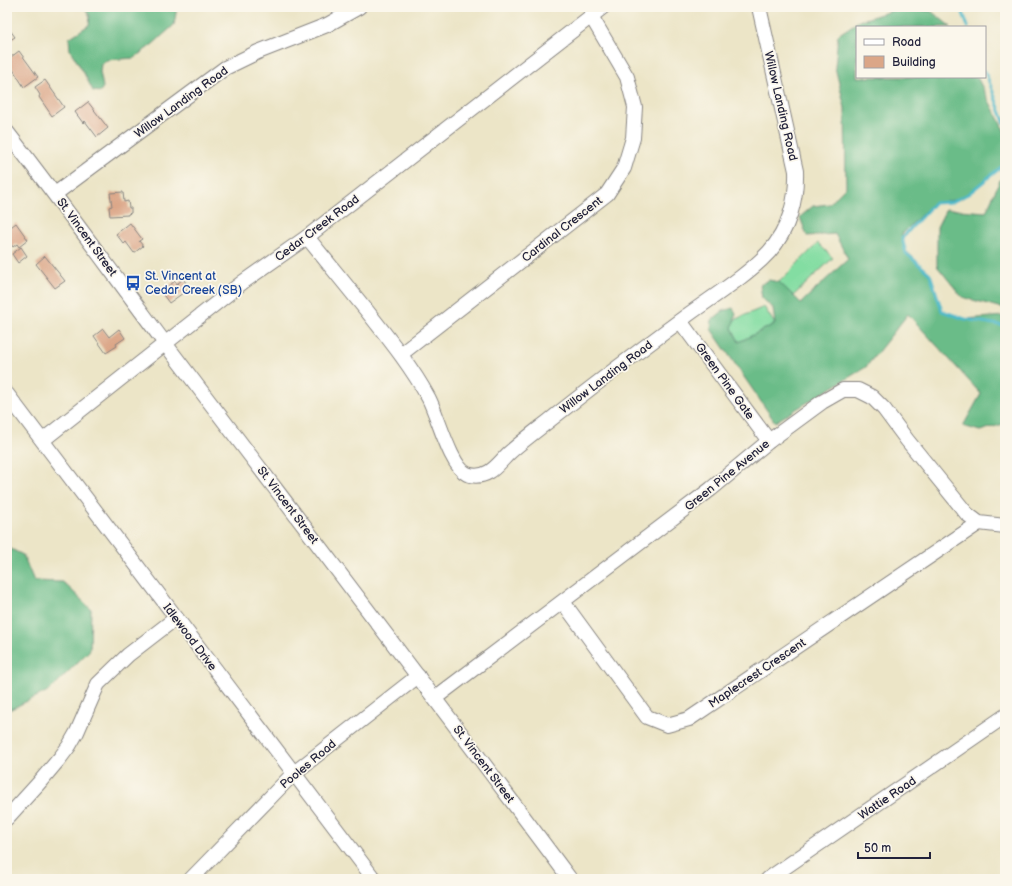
<svg xmlns="http://www.w3.org/2000/svg" width="1012" height="886" font-family="'Balsamiq Sans',sans-serif">
	<rect width="100%" height="100%" fill="#fbf7ec"/>
	<filter id="ink" filterUnits="userSpaceOnUse"><feTurbulence type="fractalNoise" baseFrequency=".025" numOctaves="2"/><feDisplacementMap in="SourceGraphic" scale="8" xChannelSelector="R" yChannelSelector="G"/><feConvolveMatrix kernelMatrix="1 2 1 2 8 2 1 2 1" color-interpolation-filters="sRGB"/></filter>
	<filter id="wash" filterUnits="userSpaceOnUse"><feTurbulence type="fractalNoise" baseFrequency=".012" numOctaves="4" result="noise"/><feDisplacementMap in="SourceGraphic" scale="16" xChannelSelector="R" yChannelSelector="G"/><feGaussianBlur stdDeviation="0.9" result="paint"/><feColorMatrix in="noise" values="0 0 0 0 0 0 0 0 0 0 0 0 0 0 0 0 0 1.4 0 .05"/><feComposite in="paint" operator="in"/></filter>
	<g filter="url(#wash)">
		<rect width="100%" height="100%" fill="#ece5c7"/>
		<g fill="#83dda2" stroke="#52806e">
			<polygon points="818,243 833,258 793,296 779,282"/>
			<polygon points="764,307 775,324 739,342 732,328 734,320"/>
		</g>
		<g fill="#6abc88" stroke="#466f62">
			<polygon points="84,7 177,7 174,25 153,44 134,58 107,60 101,64 100,72 103,87 100,92 93,91 84,73 70,50 69,38 89,25 90,16"/>
			<polygon points="897,9 931,11 951,27 857,27 857,77 977,77 1005,132 1005,164 961,199 933,203 902,234 905,250 930,274 942,311 965,319 1005,316 1005,427 1003,424 980,431 963,426 981,394 908,314 866,367 775,422 711,329 712,320 723,311 733,308 736,314 732,328 739,342 775,324 773,308 762,298 760,285 769,280 779,282 801,303 848,259 835,234 807,236 800,217 813,206 829,204 846,187 845,108 835,67 838,35 859,21"/>
			<polygon points="1000,180 1005,180 1005,306 1002,308 962,297 937,266 937,227 946,209 986,212"/>
			<polygon points="7,547 23,555 34,581 63,582 91,609 90,650 50,690 7,711"/>
		</g>
		<g fill="none" stroke-linecap="round" stroke-linejoin="round">
			<g stroke="#4fbacb" stroke-width="3">
				<polyline points="958,7 962,10 968,27"/>
				<polyline points="985,71 1005,124"/>
				<polyline points="1005,164 968,194 952,202 934,203 902,238 906,253 930,274 942,311 965,319 1005,326"/>
			</g>
		</g>
		<g id="blocks">
			<g fill="#dba687">
				<polygon points="7,26 15,37 7,42"/>
				<polygon points="19,51 38,77 24,87 7,60"/>
				<polygon points="45,80 64,107 52,116 39,97 40,95 35,87"/>
				<polygon points="88,102 108,128 97,137 85,121 83,123 75,112"/>
				<polygon points="123,192 124,202 128,201 129,208 131,208 131,213 128,214 128,215 110,216 109,207 112,206 110,193"/>
				<polygon points="16,223 28,240 19,247 17,244 13,247 7,239 11,236 7,230"/>
				<polygon points="130,223 142,239 139,241 143,246 134,253 126,242 124,244 116,234"/>
				<polygon points="21,247 27,256 18,263 12,254"/>
				<polygon points="45,256 65,281 55,288 36,264"/>
				<polygon points="183,279 190,288 169,303 161,292 175,281 177,284"/>
				<polygon points="103,329 109,337 119,329 125,338 116,344 117,346 106,353 94,336"/>
			</g>
		</g>
	</g>
	<g filter="url(#ink)">
		<use href="#blocks" fill-opacity="0" stroke="#878481" stroke-width="1"/>
		<g fill="none" stroke-linecap="round" stroke-linejoin="round">
			<g stroke="#878481" stroke-width="16">
				<g id="minor">
					<path d="M7,132C62,203 114,275 167,346C302,524 437,700 570,879"/>
					<polyline points="55,194 225,68 258,52 327,25 359,7"/>
					<path d="M307,237C327,262 347,286 367,311C389,339 411,366 428,397C438,415 450,466 467,474C475,477 482,476 489,472C496,468 502,460 508,454C521,442 536,431 550,420C594,385 639,351 685,317C712,297 747,276 769,252C789,230 797,199 796,171L759,7"/>
					<polyline points="680,321 769,441"/>
					<polyline points="401,354 607,194 624,168 633,138 635,107 627,77 591,16"/>
					<polyline points="7,394 374,879"/>
					<polyline points="43,440 243,282 307,237 603,7"/>
					<polyline points="563,602 647,717 667,725 689,719 979,523"/>
					<polyline points="435,698 711,489 769,441 822,402 843,390 858,390 872,397 884,409 907,440 967,514 979,523 1005,526"/>
					<polyline points="7,818 38,784 60,758 69,746 77,732 98,684 128,655 176,618"/>
					<polyline points="191,879 294,773 418,676"/>
					<polyline points="768,879 1005,716"/>
				</g>
			</g>
			<use href="#minor" stroke="#fff" stroke-width="14"/>
		</g>
	</g>
	<defs>
		<g id="bus-bare" transform="scale(1.2)"><path d="M-5-6H5V4H4V6H2V4H-2V6H-4V4H-5ZM-3.5-4V0h7V-4ZM-3.5 1.2v1.5H-2V1.2ZM2 1.2v1.5H3.5V1.2Z" fill="#1a4fb4" stroke="#fbf7ec" stroke-width="2.5" paint-order="stroke"/></g>
	</defs>
	<g fill-rule="evenodd">
		<use href="#bus-bare" x="133" y="283"/>
	</g>
	<g text-anchor="middle" stroke-width="3.5" stroke-linejoin="round" paint-order="stroke">
		<g font-size="12" fill="#22223b" stroke="#fbf7ec">
			<text transform="translate(181 102) rotate(-36)" y="4">Willow Landing Road</text>
			<text transform="translate(781 106) rotate(77)" y="4">Willow Landing Road</text>
			<text transform="translate(317 228) rotate(-37)" y="4">Cedar Creek Road</text>
			<text transform="translate(562 229) rotate(-38)" y="4">Cardinal Crescent</text>
			<text transform="translate(87 237) rotate(54)" y="4">St. Vincent Street</text>
			<text transform="translate(606 377) rotate(-37)" y="4">Willow Landing Road</text>
			<text transform="translate(725 381) rotate(54)" y="4">Green Pine Gate</text>
			<text transform="translate(727 475) rotate(-39)" y="4">Green Pine Avenue</text>
			<text transform="translate(288 505) rotate(53)" y="4">St. Vincent Street</text>
			<text transform="translate(190 637) rotate(53)" y="4">Idlewood Drive</text>
			<text transform="translate(757 673) rotate(-34)" y="4">Maplecrest Crescent</text>
			<text transform="translate(308 764) rotate(-40)" y="4">Pooles Road</text>
			<text transform="translate(484 764) rotate(53)" y="4">St. Vincent Street</text>
			<text transform="translate(887 798) rotate(-34)" y="4">Wattie Road</text>
		</g>
		<g font-size="12" fill="#164399" stroke="#fbf7ec" text-anchor="start">
			<text x="145" y="280">St. Vincent at<tspan x="145" dy="14">Cedar Creek (SB)</tspan></text>
		</g>
	</g>
	<rect width="1012" height="886" fill="none" stroke="#fbf7ec" stroke-width="24"/>
	<rect x="856" y="26" width="130" height="52" fill="#fbf7ec" stroke="#a4a2a5"/>
	<rect x="864" y="39" width="20" height="6" fill="#ffffff" stroke="#a4a2a5"/>
	<text x="892" y="46" font-size="12" fill="#22223b">Road</text>
	<rect x="864" y="56" width="20" height="12" fill="#dba687" stroke="#a4a2a5"/>
	<text x="892" y="66" font-size="12" fill="#22223b">Building</text>
	<path d="M858 852v6h72v-6" fill="none" stroke="#22223b" stroke-width="2"/>
	<text x="864" y="852" font-size="12" fill="#22223b" stroke="#fbf7ec" stroke-width="3" paint-order="stroke">50 m</text>
</svg>
